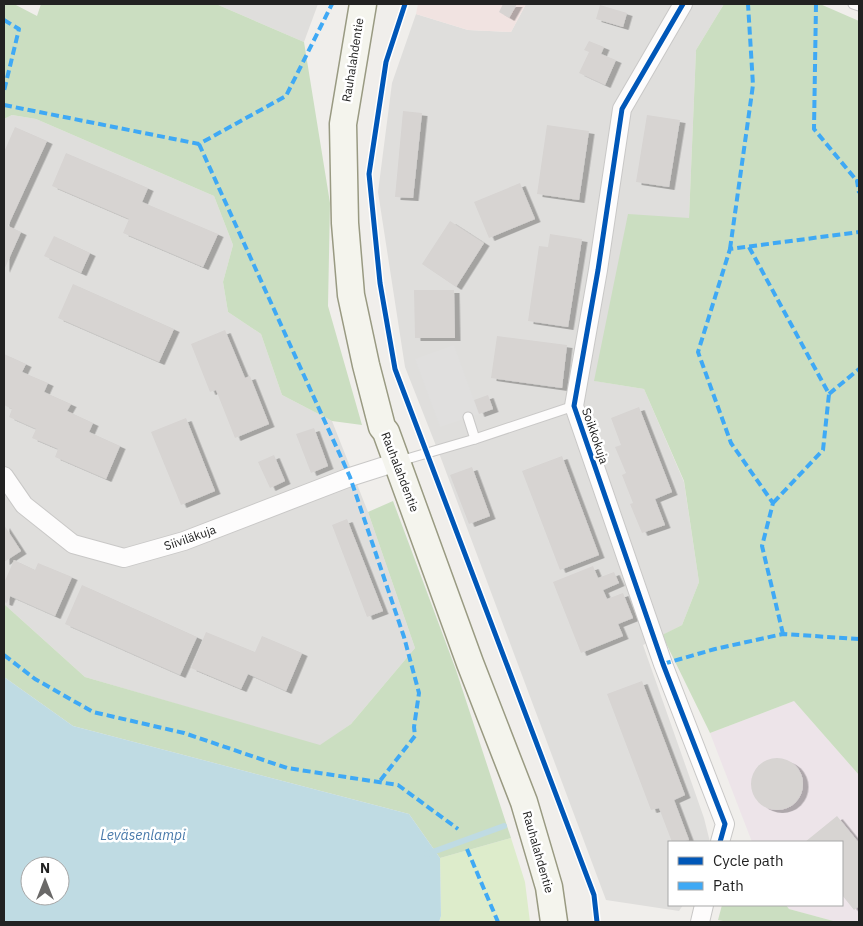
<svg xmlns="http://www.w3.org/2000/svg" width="863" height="926" font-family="'IBM Plex Sans',sans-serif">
	<defs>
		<filter id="shadow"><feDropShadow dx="5.5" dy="3" stdDeviation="0" flood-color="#0004"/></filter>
	</defs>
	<rect width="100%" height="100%" fill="#f0eeeb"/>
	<g fill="#dfdedc">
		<polygon points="216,4 318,4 304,42"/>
		<polygon points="526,4 724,4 696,50 689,218 595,381 644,389 684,482 699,582 682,625 643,645 704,818 710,842 669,842 669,905 683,905 679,911 606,900 442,461 405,367 378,192 392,83 416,14 468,30 511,32"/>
		<polygon points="12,115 36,119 214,196 233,245 223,282 228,312 261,334 282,395 332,421 368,512 415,648 351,724 320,746 85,677 4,604 4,119"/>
	</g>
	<polygon fill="#f1e3e1" points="418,4 526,4 511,32 468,30 416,14"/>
	<polygon fill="#ede4e9" points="794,701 859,775 859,922 837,922 789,909 786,905 842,905 842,842 752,842 710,733"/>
	<polygon fill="#ddeccb" points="511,838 525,882 530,922 439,922 441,916 440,858"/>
	<g fill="#cbdec1">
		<polygon points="4,4 14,4 37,16 41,4 216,4 304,42 330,203 328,306 362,425 332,421 282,395 261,334 228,312 223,282 233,245 214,196 36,119 12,115 4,119"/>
		<polygon points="724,4 820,4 859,21 859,775 794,701 710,733 662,635 682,625 699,582 684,481 644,389 594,381 628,214 689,218 696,50"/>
		<polygon points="393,501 456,670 511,838 440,858 409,814 73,726 4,677 4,604 85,677 320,745 351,724 415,648 368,512"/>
		<polygon points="722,905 786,905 789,909 837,922 728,922 718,920"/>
	</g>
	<polygon fill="#e0dfde" points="454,345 479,414 440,427 415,359"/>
	<path fill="#bfdbe3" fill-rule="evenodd" d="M4,677L73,726L409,814L440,858L441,916L439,922H4ZM30,866H60V896H30Z"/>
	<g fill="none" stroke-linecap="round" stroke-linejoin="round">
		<polyline stroke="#bfdbe3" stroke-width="6" points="427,854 504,826"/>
	</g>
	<g fill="#d7d4d2" filter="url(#shadow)">
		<polygon points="503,4 517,4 509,18 499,12"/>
		<polygon points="600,5 627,13 623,27 596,19"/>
		<polygon points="589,41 604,47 601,54 616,60 605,85 579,73 589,52 584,50"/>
		<polygon points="403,111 422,113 413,198 395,197"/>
		<polygon points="647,115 680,120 669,187 636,182"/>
		<polygon points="547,125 589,131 579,200 537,194"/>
		<polygon points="15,127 47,141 8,226 21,232 4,270 4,152"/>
		<polygon points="66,153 148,188 142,202 218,234 203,267 123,233 129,219 52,186"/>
		<polygon points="520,183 535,219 489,238 474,202"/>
		<polygon points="450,221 484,243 456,287 422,264"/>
		<polygon points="550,234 582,239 568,327 528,321 539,246 548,247"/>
		<polygon points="54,236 90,253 81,273 44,256"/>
		<polygon points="73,284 174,329 159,362 58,318"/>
		<polygon points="414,290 454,290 455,338 415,338"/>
		<polygon points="225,330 245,378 250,376 269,424 235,438 216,390 210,392 191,344"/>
		<polygon points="497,336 567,345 562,388 491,378"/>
		<polygon points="4,354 26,364 22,372 48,383 44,392 71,404 67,411 93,423 89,432 120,446 106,479 55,457 58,449 32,438 36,429 9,417 12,409 4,405"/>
		<polygon points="488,395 493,409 479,414 474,400"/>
		<polygon points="639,407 672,492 655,499 665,525 642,533 630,504 633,503 622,475 626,473 615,447 621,445 611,418"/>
		<polygon points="186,418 215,491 181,505 151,432"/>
		<polygon points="314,428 328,466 311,473 296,434"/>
		<polygon points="274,455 285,481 270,488 258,462"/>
		<polygon points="562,456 599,555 560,570 522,471"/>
		<polygon points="472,467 490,516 469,524 450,475"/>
		<polygon points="347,519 383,611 367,617 332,525"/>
		<polygon points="4,525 21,551 4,562"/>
		<polygon points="14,560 35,570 38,563 72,577 55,616 10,596 7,603 4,602 4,583"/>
		<polygon points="593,566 598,578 614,572 619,583 603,590 607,599 623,593 633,618 618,624 623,636 581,653 553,582"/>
		<polygon points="82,585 197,637 180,675 65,624"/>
		<polygon points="206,632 255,652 262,636 302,653 286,691 248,674 241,689 191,668"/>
		<polygon points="642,681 685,795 674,800 689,840 682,842 672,842 659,808 651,810 607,694"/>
		<circle cx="777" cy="784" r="26"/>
		<polygon points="837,816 859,843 859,906 854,910 842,895 842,842 805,842"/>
	</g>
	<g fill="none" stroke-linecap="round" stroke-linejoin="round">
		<g stroke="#c9c8c7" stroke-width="11">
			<g id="lane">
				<polyline points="853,4 859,6"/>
				<polyline points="468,417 475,439"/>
				<polyline points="400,461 475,439 574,406"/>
			</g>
		</g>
		<g stroke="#c9c8c7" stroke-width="20">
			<g id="street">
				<polyline points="683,4 622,109 598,270 574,406 663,664 725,824 720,842"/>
				<polyline points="4,476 24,505 73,544 124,558 184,541 350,477 397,462"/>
				<polyline points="700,922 704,905"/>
			</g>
		</g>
		<g stroke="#999a82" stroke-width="29">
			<polyline id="secondary" points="363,4 343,124 345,223 351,295 366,365 382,427 386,432 470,663 524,802 549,887 554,922"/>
		</g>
		<use href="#lane" stroke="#fdfcfc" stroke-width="9"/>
		<use href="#street" stroke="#fdfcfc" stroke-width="18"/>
		<use href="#secondary" stroke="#f4f4ed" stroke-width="26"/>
		<g stroke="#3fa9f5" stroke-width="4" stroke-dasharray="8 4" stroke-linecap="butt">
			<polyline points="816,4 814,129 857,181"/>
			<polyline points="4,20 19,29 4,91"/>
			<polyline points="4,105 199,144 286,96 332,4"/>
			<polyline points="199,144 350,477 404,637 419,693 414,727 415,736 379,782"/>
			<polyline points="859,181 857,181 859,193"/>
			<polyline points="749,247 829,394 823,450 773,503"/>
			<polyline points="730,249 753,85 748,4"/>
			<polyline points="829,394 859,369"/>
			<polyline points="783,634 762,546 773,503 731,443 698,352 730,249 859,232"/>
			<polyline points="4,655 35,679 93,712 184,733 287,768 398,785 458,829"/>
			<polyline points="663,664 715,649 783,634 859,639"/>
			<polyline points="467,849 498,922"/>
		</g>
		<g stroke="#fff" stroke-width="8">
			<g id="cycleway">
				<polyline points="405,4 386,62 369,174 380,283 395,369 594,895 597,922"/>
				<polyline points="683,4 622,109 598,270 574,406 663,664 725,824 720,842"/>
			</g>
		</g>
		<use href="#cycleway" stroke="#0057b8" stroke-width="5"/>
	</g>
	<g text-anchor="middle" stroke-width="5" stroke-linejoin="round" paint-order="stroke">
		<g font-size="12" fill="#222" stroke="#fff">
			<text transform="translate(353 60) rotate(-81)" y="4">Rauhalahdentie</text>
			<text transform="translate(595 436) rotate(71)" y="4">Soikkokuja</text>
			<text transform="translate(400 472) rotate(69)" y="4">Rauhalahdentie</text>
			<text transform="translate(190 538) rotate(-19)" y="4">Siiviläkuja</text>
			<text transform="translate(538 852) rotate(74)" y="4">Rauhalahdentie</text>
		</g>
		<g font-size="14" font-style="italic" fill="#4a7aab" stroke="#fff">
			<text x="143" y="840">Leväsenlampi</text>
		</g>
	</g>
	<rect width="863" height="926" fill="none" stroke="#222222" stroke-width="10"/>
	<rect x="668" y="841" width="175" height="65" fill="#ffffff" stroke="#a7a7a7"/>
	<rect x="678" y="857" width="25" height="8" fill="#0057b8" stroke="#a7a7a7"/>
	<text x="713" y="866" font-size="15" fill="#222222">Cycle path</text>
	<rect x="678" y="882" width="25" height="8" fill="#3fa9f5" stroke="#a7a7a7"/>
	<text x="713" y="891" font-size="15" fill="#222222">Path</text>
	<g transform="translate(45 881)"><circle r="24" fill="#ffffff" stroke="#a7a7a7"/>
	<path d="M0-4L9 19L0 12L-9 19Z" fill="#6a6968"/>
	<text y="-8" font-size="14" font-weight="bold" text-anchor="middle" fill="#222222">N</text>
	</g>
</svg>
